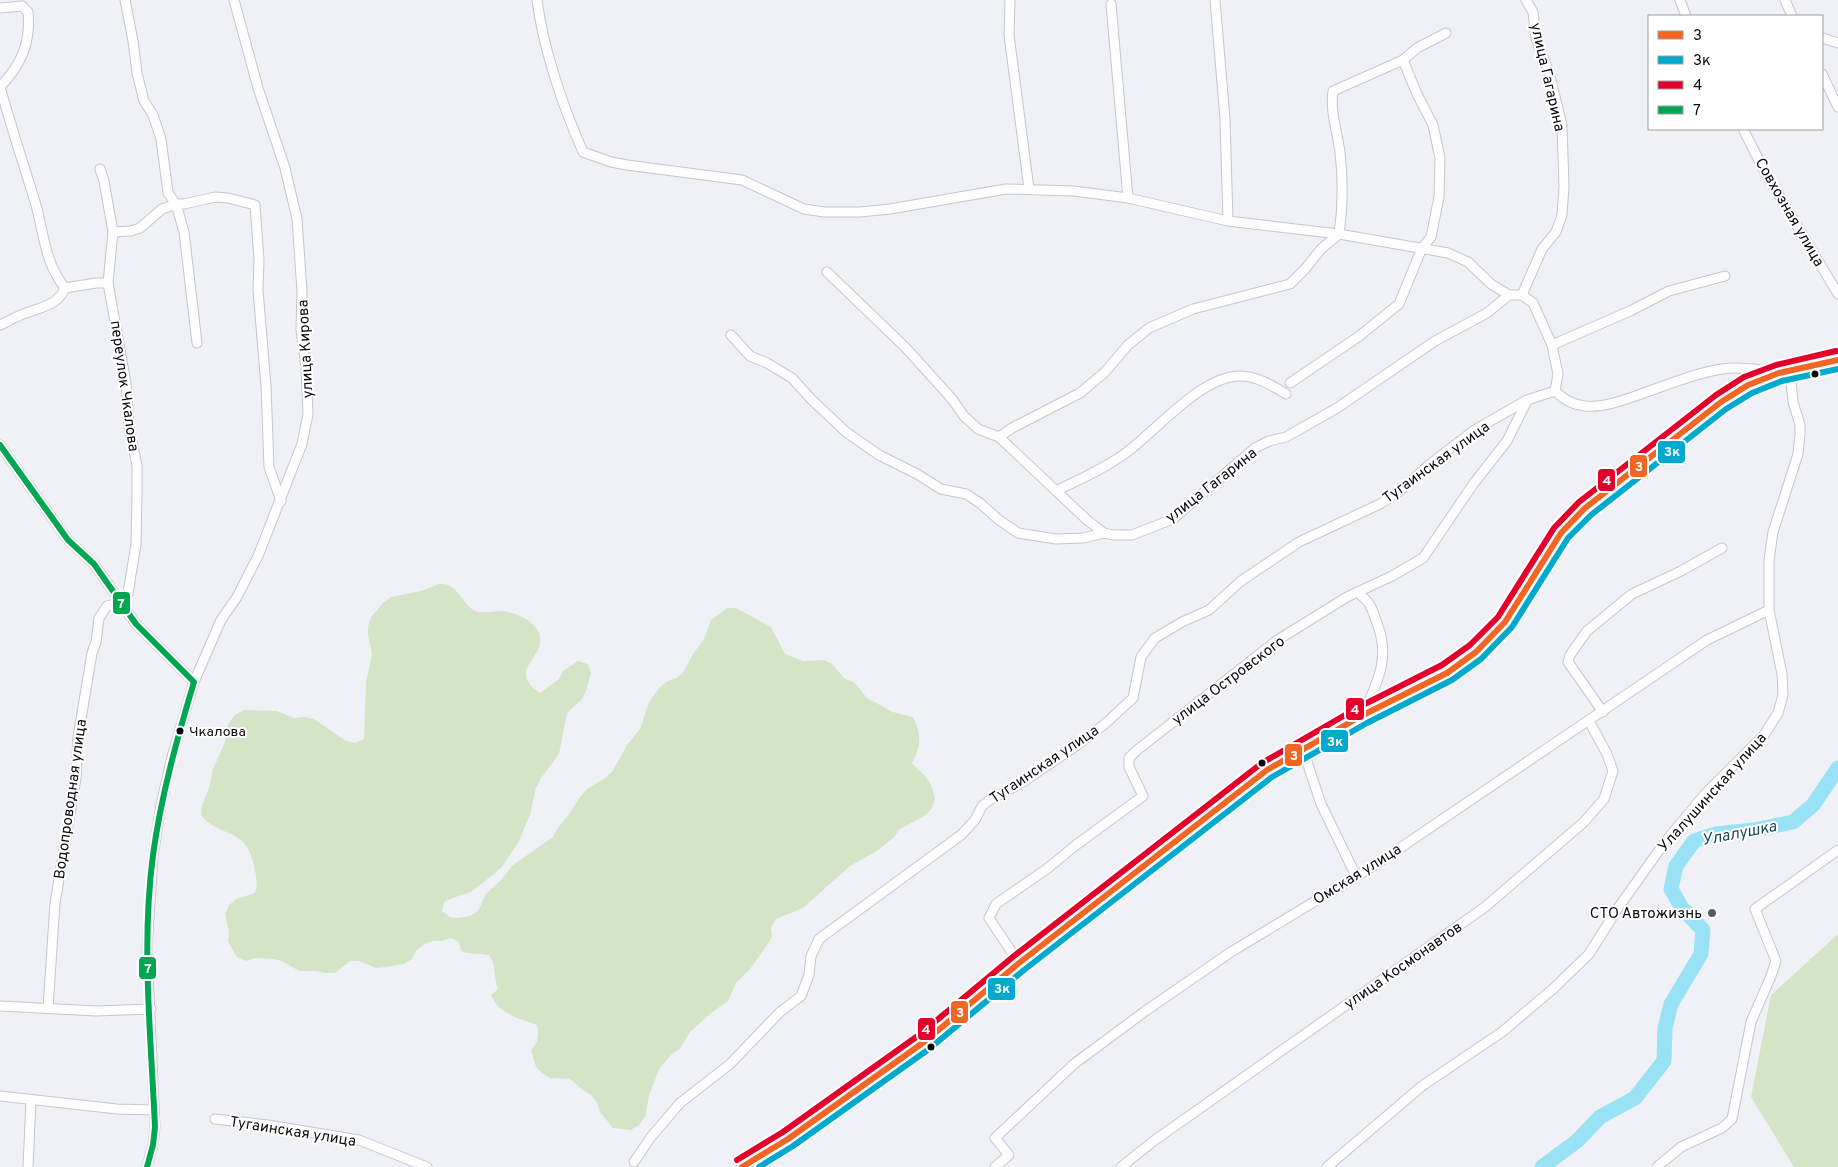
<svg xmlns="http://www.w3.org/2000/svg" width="1838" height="1167" font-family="Overpass,sans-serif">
	<rect width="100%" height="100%" fill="#f0f1f7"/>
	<g fill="#d4e5c7">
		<path d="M439,584C442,584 447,584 450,586C461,592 465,608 478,612C485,613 494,611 501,611C515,612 534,620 539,633C548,658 505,669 540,693L559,679L563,671L578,661L588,664L591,673L586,691L582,699L567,713L559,754L541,778L536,788L530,815L518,843L501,868L494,874L471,892L453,898L444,902L442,911L450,917L459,918L470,916L478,911L486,894L500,881L513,865L553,837L557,829L569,814L580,797L587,789L605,778L612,772L627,745L640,729L649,702L660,687L668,681L677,678L684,671L693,654L704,639L711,620L727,608H736L771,627L785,654L803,661L824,660L832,664L845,679L854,682L867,698L893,712L913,717C922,735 921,746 912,763L927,778L932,787L935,799L932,808L926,815L900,829L894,837L877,851L850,866L803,908L776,919L771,927L772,937L767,945L750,969L736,983L728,1001L711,1013L690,1032L680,1049L672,1054L659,1069L649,1096L645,1117L639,1125L631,1130L613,1128L600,1112L597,1102L591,1095L584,1091L570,1079L550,1078L542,1073L536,1067L531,1050C539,1041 539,1035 537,1025C519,1018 499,1015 491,995L498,989C493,976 497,967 489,955C479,953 471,955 461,951L459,942L451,938L442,941H433L424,944L416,951L412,959L404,964L386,967L376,968L359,961H350L335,973H325L316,971H299L282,961L273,959L255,958L246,961L237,957L232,949L228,941L229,932L225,914L229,905L236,899L255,893C258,883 256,876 254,866C247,826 218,838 201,815L202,805L209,788L213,769L225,742L228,724L235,715L244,710L277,711L294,718L305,717L314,719L346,741L355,743L364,739L366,682L372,654L368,635V627L371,617L383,603L391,597L421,591Z"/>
		<polygon points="1838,934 1838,1167 1794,1167 1751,1097 1771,995"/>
	</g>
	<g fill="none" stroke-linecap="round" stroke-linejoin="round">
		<polyline stroke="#99e2f5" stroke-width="15" points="1542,1167 1577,1141 1600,1117 1635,1098 1664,1061 1665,1028 1671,1004 1701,954 1703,930 1682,908 1671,889 1676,866 1694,841 1715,834 1754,830 1793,822 1813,805 1838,768"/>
		<g stroke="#c6c7cc" stroke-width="11">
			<g id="minor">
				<polyline points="125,0 133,41 137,73 144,101 153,115 161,139 168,193 176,204 184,232 197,343"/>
				<path d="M537,0C543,48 563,107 583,152L611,162L627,165L742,180L804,209L824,212H860L890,209L1006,189L1074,191L1128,198L1228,221L1339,234L1448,253L1468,262L1491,284L1509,295H1522L1533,303L1552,345L1558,374L1555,391"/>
				<polyline points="1010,0 1009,35 1029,189"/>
				<polyline points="1215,0 1225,119 1228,221"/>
				<polyline points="1680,0 1686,16"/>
				<polyline points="1785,0 1792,16"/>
				<polyline points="1111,4 1128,198"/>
				<path d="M0,8L22,6L28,12C31,43 21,65 0,87"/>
				<polyline points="1822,38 1838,43"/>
				<polyline points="1822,74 1838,107"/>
				<path d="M0,87C11,126 24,166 36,205C44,235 45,263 65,288"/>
				<polyline points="1743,129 1766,174 1838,294"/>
				<polyline points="113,232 131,231 140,228 162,209 176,204 184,204 215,197 228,198 255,205 259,260 258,290 266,386 269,467 281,501"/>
				<polyline points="827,272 906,348 952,399 964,416 978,429 999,437 1087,520 1104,533 1113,535 1132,535 1173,519 1255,448 1269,441 1286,437 1337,408 1435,341 1487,313 1509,295"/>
				<polyline points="1522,295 1542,249 1556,232 1562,215 1564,187 1562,125 1549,72 1536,39 1533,12 1526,0"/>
				<path d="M0,325C9,321 17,316 26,313C42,307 58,305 65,288L96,283H108"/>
				<polyline points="731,335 750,356 767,363 792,378 811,399 846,432 879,455 917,474 941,489 966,494 980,503 999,520 1018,533 1056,539 1083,538 1104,533"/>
				<polyline points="1552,345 1630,311 1669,291 1725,276"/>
				<polyline points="1290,383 1358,337 1399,304 1422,248 1431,237 1439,197 1440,158 1433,125 1417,94 1403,60"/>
				<path d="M999,437L1012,428L1080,393L1105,372L1128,345L1149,328L1193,309L1290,284L1305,269L1321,249L1339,234C1343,207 1343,179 1340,152C1337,131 1330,111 1333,91L1403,60L1417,48L1446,33"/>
				<polyline points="0,445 68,540 94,564 136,624 194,682"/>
				<path d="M1056,491C1080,479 1106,468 1127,452C1157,430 1201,376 1240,376C1257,376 1273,386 1286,394"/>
				<path d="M1357,592C1371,603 1371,606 1377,623C1391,659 1377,682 1363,715"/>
				<polyline points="1603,712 1568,662 1570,655 1587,631 1632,594 1681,571 1722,548"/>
				<polyline points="1303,750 1321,804 1356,876"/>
				<polyline points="1019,963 989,918 996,904 1048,868 1076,845 1143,796 1129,767 1129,758 1136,751 1276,641 1347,597 1392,576 1423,558 1474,483 1507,441 1527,401"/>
				<polyline points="0,1006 96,1011 151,1009"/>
				<polyline points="48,1008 55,903 76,778 78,737 92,653 96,642 99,618 107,606 120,603 128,593 136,544 137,493 137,466 129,426 126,383 108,283 113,232 104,181 100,169"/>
				<polyline points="0,1096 117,1109 154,1110"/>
				<polyline points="215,1119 268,1125 359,1140 427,1167"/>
				<path d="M634,1162L651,1137L680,1103L730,1064L780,1012L801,996L809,975L811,956L819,939L961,835L975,820L982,806L991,799L1023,782L1076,746L1106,723L1133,698L1141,657L1155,638L1182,622L1209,610L1241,581L1299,542L1380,504L1401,490L1430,464L1473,431L1527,400L1555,391C1563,399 1573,405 1585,406C1604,408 1624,400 1641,394C1667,385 1695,373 1722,369C1740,366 1761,370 1779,373"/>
				<polyline points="28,1167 31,1100"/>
				<polyline points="147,1167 153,1145 155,1127 147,949 153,857 161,805 172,757 194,682 221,620 237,597 258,556 302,444 308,414 306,367 301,330 302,291 297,219 285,168 258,88 234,0"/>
				<polyline points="995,1167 1009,1155 995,1138 1074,1064 1144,1012 1231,952 1375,865 1707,640 1769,610"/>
				<polyline points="1121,1167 1155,1140 1485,907 1584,822 1604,799 1613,771 1607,754 1589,721"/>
				<polyline points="1327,1167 1422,1086 1502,1032 1554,988 1589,954 1618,908 1665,842 1705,794 1764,735 1778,713 1783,695 1782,674 1769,610 1769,560 1773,532 1798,454 1800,435 1800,425 1793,402 1790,371"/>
				<polyline points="1657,1167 1681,1147 1722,1128 1732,1119 1751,1022 1771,976 1776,961 1755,909 1838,850"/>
			</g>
		</g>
		<g stroke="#c6c7cc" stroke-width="12">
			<polyline id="tertiary" points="742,1167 788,1139 924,1042 1019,963 1267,770 1363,715 1447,673 1476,652 1505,622 1561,533 1585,508 1721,402 1748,385 1779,373 1838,360"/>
		</g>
		<use href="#minor" stroke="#fdfdfe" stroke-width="9"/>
		<use href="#tertiary" stroke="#fdfdfe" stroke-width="10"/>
		<g stroke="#fff" stroke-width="10">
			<polyline id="bus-1" points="742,1167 788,1139 924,1042 1019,963 1267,770 1363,715 1447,673 1476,652 1505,622 1561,533 1585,508 1721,402 1748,385 1779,373 1838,360"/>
		</g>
		<g stroke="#fff" stroke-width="10">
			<polyline id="bus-2" points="759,1167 793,1146 929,1049 1024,970 1272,777 1367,723 1452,680 1481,659 1512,627 1568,538 1591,515 1726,409 1752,393 1782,381 1838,369"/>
		</g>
		<g stroke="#fff" stroke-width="10">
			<polyline id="bus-3" points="737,1160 783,1132 919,1035 1014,956 1262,763 1359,707 1442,665 1470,645 1498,617 1554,528 1579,502 1716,395 1744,377 1776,365 1836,351"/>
		</g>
		<g stroke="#fff" stroke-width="10">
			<path id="bus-4" d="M0,445L68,540L94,564L136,624L194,682C177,739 161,796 153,855C141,945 151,1037 155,1127L153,1145L147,1167"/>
		</g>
		<use href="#bus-1" stroke="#f26522" stroke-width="6"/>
		<use href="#bus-2" stroke="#00a9ce" stroke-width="6"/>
		<use href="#bus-3" stroke="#e4002b" stroke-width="6"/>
		<use href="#bus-4" stroke="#00a651" stroke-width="6"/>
	</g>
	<g fill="#0b0b0f" stroke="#fff" stroke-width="2">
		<circle cx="1815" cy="374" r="4.5"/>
		<circle cx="180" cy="731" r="4.5"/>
		<circle cx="1262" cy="763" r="4.5"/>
		<circle cx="931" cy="1047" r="4.5"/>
	</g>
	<circle fill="#5b5c60" stroke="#fff" stroke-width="2" cx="1712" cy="913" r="5"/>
	<g text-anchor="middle" stroke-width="4" stroke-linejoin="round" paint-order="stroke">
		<g font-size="14" fill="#0b0b0f" stroke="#fff" text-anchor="start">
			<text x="189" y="736">Чкалова</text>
		</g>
		<g font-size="15" fill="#0b0b0f" stroke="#fff">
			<text transform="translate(1548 77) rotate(77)" y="5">улица Гагарина</text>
			<text transform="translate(1790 212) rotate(60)" y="5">Совхозная улица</text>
			<text transform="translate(305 349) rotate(-93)" y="5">улица Кирова</text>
			<text transform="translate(125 386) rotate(82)" y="5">переулок Чкалова</text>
			<text transform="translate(1436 462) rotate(-36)" y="5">Тугаинская улица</text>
			<text transform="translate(1211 485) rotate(-38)" y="5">улица Гагарина</text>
			<text transform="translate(1228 680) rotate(-37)" y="5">улица Островского</text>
			<text transform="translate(1044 764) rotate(-34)" y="5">Тугаинская улица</text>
			<text transform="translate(1712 792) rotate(-48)" y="5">Улалушинская улица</text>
			<text transform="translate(70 799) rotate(-82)" y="5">Водопроводная улица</text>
			<text transform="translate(1357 874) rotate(-32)" y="5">Омская улица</text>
			<text transform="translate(1403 965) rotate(-35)" y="5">улица Космонавтов</text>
			<text transform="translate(293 1131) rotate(9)" y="5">Тугаинская улица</text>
		</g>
		<g font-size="15" fill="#0b0b0f" stroke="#fff" text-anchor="end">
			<text x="1702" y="918">СТО Автожизнь</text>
		</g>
		<g font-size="16" font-style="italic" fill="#1b4a54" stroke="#fff">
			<text transform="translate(1739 832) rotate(-11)" y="6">Улалушка</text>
		</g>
	</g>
	<g stroke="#fff" stroke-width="2">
		<rect x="1657" y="440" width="29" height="24" rx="5" fill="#00a9ce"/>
		<rect x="1629" y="454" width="19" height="24" rx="5" fill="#f26522"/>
		<rect x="1597" y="468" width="19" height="24" rx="5" fill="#e4002b"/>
		<rect x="112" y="591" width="19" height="24" rx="5" fill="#00a651"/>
		<rect x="1345" y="697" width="20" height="24" rx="5" fill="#e4002b"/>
		<rect x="1320" y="729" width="29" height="24" rx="5" fill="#00a9ce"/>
		<rect x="1284" y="743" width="19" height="24" rx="5" fill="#f26522"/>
		<rect x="138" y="956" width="19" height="24" rx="5" fill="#00a651"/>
		<rect x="987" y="977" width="29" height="24" rx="5" fill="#00a9ce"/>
		<rect x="950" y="1000" width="19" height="24" rx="5" fill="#f26522"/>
		<rect x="917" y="1017" width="19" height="24" rx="5" fill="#e4002b"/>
	</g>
	<g font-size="14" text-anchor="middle" font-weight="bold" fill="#fff">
		<text x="1672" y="456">3к</text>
		<text x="1639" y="471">3</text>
		<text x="1607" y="485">4</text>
		<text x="121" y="608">7</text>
		<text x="1355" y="714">4</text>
		<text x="1335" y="746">3к</text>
		<text x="1294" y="760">3</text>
		<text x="148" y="973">7</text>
		<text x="1002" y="993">3к</text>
		<text x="960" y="1017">3</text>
		<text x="926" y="1034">4</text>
	</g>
	<rect x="1648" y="15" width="175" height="115" fill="#ffffff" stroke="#9d9d9f"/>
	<rect x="1658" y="31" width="25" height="8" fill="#f26522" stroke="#9d9d9f"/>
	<text x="1693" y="40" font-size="15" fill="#0b0b0f">3</text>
	<rect x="1658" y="56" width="25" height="8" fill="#00a9ce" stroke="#9d9d9f"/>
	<text x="1693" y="65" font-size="15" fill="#0b0b0f">3к</text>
	<rect x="1658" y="81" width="25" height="8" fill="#e4002b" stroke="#9d9d9f"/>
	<text x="1693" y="90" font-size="15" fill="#0b0b0f">4</text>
	<rect x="1658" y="106" width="25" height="8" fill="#00a651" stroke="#9d9d9f"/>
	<text x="1693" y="115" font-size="15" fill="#0b0b0f">7</text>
</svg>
